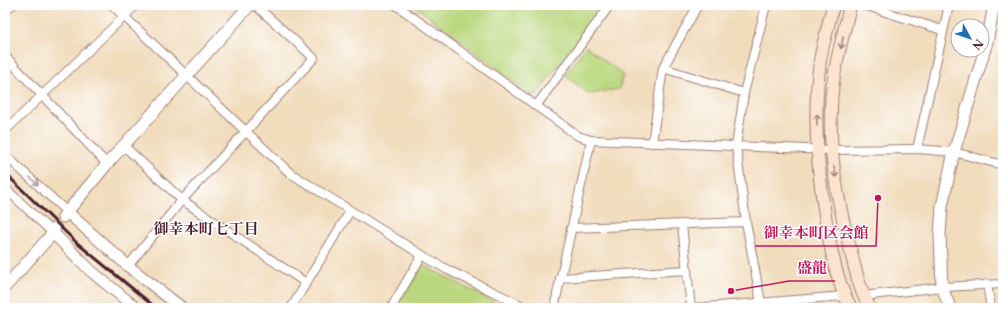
<svg xmlns="http://www.w3.org/2000/svg" width="1008" height="313" font-family="'Libre Caslon Text','Noto Serif JP',serif">
	<rect width="100%" height="100%" fill="#fff"/>
	<filter id="ink" filterUnits="userSpaceOnUse"><feTurbulence type="fractalNoise" baseFrequency=".025" numOctaves="2"/><feDisplacementMap in="SourceGraphic" scale="8" xChannelSelector="R" yChannelSelector="G"/><feConvolveMatrix kernelMatrix="1 2 1 2 8 2 1 2 1" color-interpolation-filters="sRGB"/></filter>
	<filter id="wash" filterUnits="userSpaceOnUse"><feTurbulence type="fractalNoise" baseFrequency=".012" numOctaves="4" result="noise"/><feDisplacementMap in="SourceGraphic" scale="16" xChannelSelector="R" yChannelSelector="G"/><feGaussianBlur stdDeviation="0.9" result="paint"/><feColorMatrix in="noise" values="0 0 0 0 0 0 0 0 0 0 0 0 0 0 0 0 0 1.4 0 .05"/><feComposite in="paint" operator="in"/></filter>
	<g filter="url(#wash)">
		<rect width="100%" height="100%" fill="#f1dcbc"/>
		<g fill="#b9d77d" stroke="#827b54">
			<polygon points="414,5 604,5 537,94 533,96"/>
			<polygon points="586,46 623,75 619,89 589,94 565,75"/>
			<polygon points="423,265 505,308 396,308"/>
		</g>
	</g>
	<g filter="url(#ink)">
		<g fill="none" stroke-linecap="round" stroke-linejoin="round">
			<g stroke="#9e7e74" stroke-width="10">
				<g id="minor">
					<polyline points="112,5 290,173 422,255 448,270 527,308"/>
					<polyline points="396,5 578,136 591,140 832,150 917,149 954,152 1003,165"/>
					<polyline points="864,5 942,30"/>
					<polyline points="5,11 12,5"/>
					<polyline points="5,56 107,164"/>
					<polyline points="663,68 744,93"/>
					<polyline points="536,106 610,5"/>
					<polyline points="5,131 136,5"/>
					<polyline points="652,143 663,68 698,5"/>
					<polyline points="124,146 182,200 306,283"/>
					<polyline points="917,149 949,5"/>
					<polyline points="5,155 66,211"/>
					<polyline points="5,188 53,233"/>
					<polyline points="682,225 691,308"/>
					<polyline points="571,228 746,222"/>
					<polyline points="128,266 182,200 314,58 255,5"/>
					<polyline points="560,278 687,270"/>
					<polyline points="987,284 991,308"/>
					<polyline points="863,296 942,287 1003,284"/>
					<polyline points="291,308 350,211"/>
					<polyline points="391,308 422,255"/>
					<polyline points="554,308 591,140"/>
					<polyline points="693,308 844,296"/>
					<polyline points="762,308 746,222 736,146 744,93 766,5"/>
				</g>
			</g>
			<g stroke="#9e7e74" stroke-width="13">
				<g id="tertiary">
					<polyline points="66,211 128,266 182,308"/>
					<polyline points="63,217 107,164 250,5"/>
					<polyline points="53,233 91,271 136,308"/>
					<polyline points="5,287 53,233 55,228"/>
					<polyline points="950,308 942,287 940,235 942,206 954,152 987,42 994,5"/>
				</g>
			</g>
			<g stroke="#9e7e74" stroke-width="14">
				<g id="secondary">
					<path d="M833,5C829,24 823,42 820,61C812,118 818,177 828,233C833,259 838,285 851,308"/>
					<path d="M850,5C845,29 838,52 834,76C825,133 835,193 850,248C855,268 859,289 870,308"/>
				</g>
			</g>
			<use href="#minor" stroke="#fff" stroke-width="8"/>
			<use href="#tertiary" stroke="#fff" stroke-width="11"/>
			<use href="#secondary" stroke="#fde4d0" stroke-width="12"/>
			<polyline stroke="#4a1f2b" stroke-width="3" points="5,173 77,243 156,308"/>
		</g>
		<defs><path id="oneway-shaft" d="M-6 0H5M1.5-3L5.5 0L1.5 3" fill="none" stroke-width="1.6" stroke-linecap="round" stroke-linejoin="round"/></defs>
		<g stroke="#a4827e">
			<use href="#oneway-shaft" transform="translate(842 43) rotate(102)"/>
			<use href="#oneway-shaft" transform="translate(817 120) rotate(-89)"/>
			<use href="#oneway-shaft" transform="translate(835 172) rotate(81)"/>
		</g>
		<use stroke="#ae9aa0" href="#oneway-shaft" transform="translate(34 181) rotate(42)"/>
	</g>
	<g text-anchor="middle" stroke-width="3" stroke-linejoin="round" paint-order="stroke">
		<g font-size="15" font-weight="bold" fill="#4a1f2b" stroke="#fff">
			<text x="206" y="234">御幸本町七丁目</text>
		</g>
	</g>
	<path fill="none" stroke="#c2185b" stroke-width="1.5" d="M878 198L876 246H755M731 291L789 281H835"/>
	<g fill="#c2185b" stroke="#fff" stroke-width="1.5">
		<circle cx="878" cy="198" r="4"/>
		<circle cx="731" cy="291" r="4"/>
	</g>
	<g font-size="15" text-anchor="middle" font-weight="bold" fill="#c2185b" stroke="#fff" stroke-width="3" stroke-linejoin="round" paint-order="stroke">
		<text x="816" y="238">御幸本町区会館</text>
		<text x="812" y="273">盛龍</text>
	</g>
	<rect width="1008" height="313" fill="none" stroke="#fff" stroke-width="20"/>
	<g transform="translate(970 38) rotate(130)"><circle r="19" fill="#ffffff" stroke="#b7a5aa"/>
	<path d="M0-3L7 15L0 10L-7 15Z" fill="#1f6fb2"/>
	<text y="-6" font-size="11" font-weight="bold" text-anchor="middle" fill="#4a1f2b">N</text>
	</g>
</svg>
